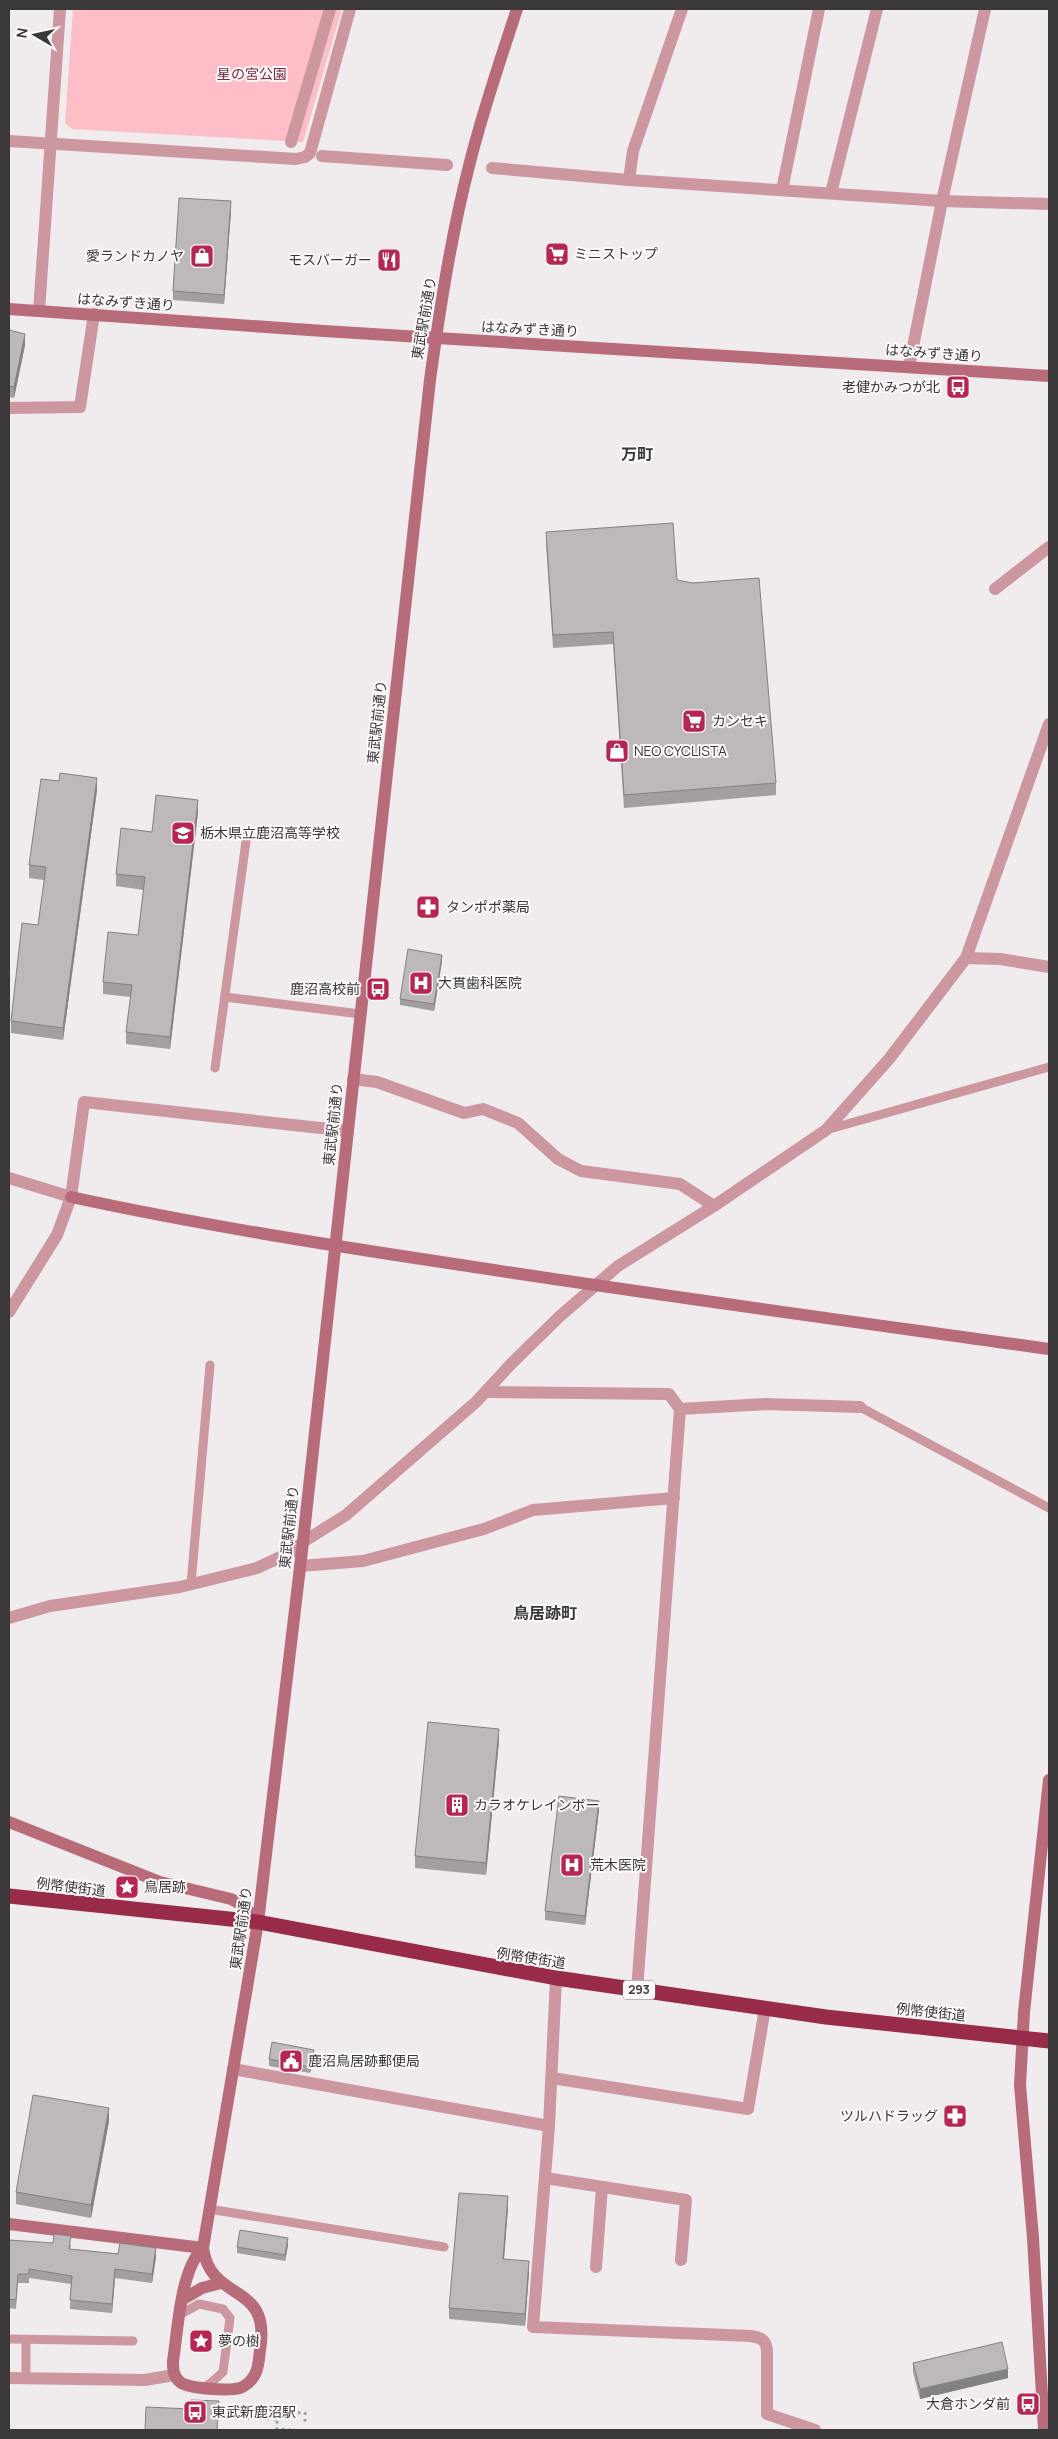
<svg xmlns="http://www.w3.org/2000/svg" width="1058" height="2439" font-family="Manrope,'Noto Sans JP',sans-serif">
	<rect width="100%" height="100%" fill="#f0ebec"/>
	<polygon fill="#febec7" points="73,9 342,9 303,142 72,129 65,123"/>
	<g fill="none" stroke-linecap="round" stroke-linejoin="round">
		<g stroke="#a09d9d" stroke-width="3" stroke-dasharray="2.5 4" stroke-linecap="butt">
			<polyline points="215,2417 277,2419"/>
			<polyline points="291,2430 277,2429 277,2412 305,2413 305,2424"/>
		</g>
		<g stroke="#cc979f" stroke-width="9">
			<polyline points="225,997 360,1014"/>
			<polyline points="215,1068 247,834"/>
			<polyline points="826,1130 1049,1067"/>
			<polyline points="860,1407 1049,1508"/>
			<polyline points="191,1584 210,1365"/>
			<polyline points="209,2209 444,2247"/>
			<polyline points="181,2314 199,2304 223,2309 230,2318 223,2372 212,2382 203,2388"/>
			<polyline points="9,2339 133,2341"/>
			<polyline points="26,2378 26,2340"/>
		</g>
		<g stroke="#cc979f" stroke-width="12">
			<polyline points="682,9 633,151 629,180 942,201 1049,204"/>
			<polyline points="9,141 296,159 305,157 310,153 350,9"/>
			<polyline points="291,142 330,9"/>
			<polyline points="322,156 447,165"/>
			<polyline points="492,168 629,180"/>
			<polyline points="782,190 819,9"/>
			<polyline points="831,193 877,9"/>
			<polyline points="39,311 60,9"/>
			<polyline points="909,367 942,201 985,9"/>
			<polyline points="9,408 80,407 94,314"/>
			<polyline points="995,589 1049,547"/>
			<polyline points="966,958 1049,724"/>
			<polyline points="353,1079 377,1082 464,1113 483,1109 518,1123 558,1159 581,1171 680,1184 714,1206"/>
			<polyline points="9,1178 71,1197"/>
			<polyline points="9,1312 57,1235 71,1197 84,1102 348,1131"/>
			<polyline points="486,1392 669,1394 680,1409 766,1404 860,1407"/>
			<polyline points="300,1566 363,1561 484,1529 533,1510 674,1498"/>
			<polyline points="9,1618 50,1606 180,1587 257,1568 293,1551 303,1542 346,1515 476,1402 511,1364 559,1317 618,1266 714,1206 826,1130 889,1059 966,958 1000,959 1049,967"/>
			<path d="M556,1978L549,2126L533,2327L751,2336C762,2338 766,2340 767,2351V2414L815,2430"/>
			<polyline points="637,1990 680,1409"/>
			<polyline points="233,2069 549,2126"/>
			<polyline points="552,2078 748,2109 765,2008"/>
			<polyline points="545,2178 686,2200 681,2260"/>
			<polyline points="596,2267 602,2187"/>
			<polyline points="9,2378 145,2380 174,2375"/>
		</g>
		<g stroke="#b86c79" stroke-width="12">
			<polyline points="9,309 324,331 1049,376"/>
			<path d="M71,1197C196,1224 322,1244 448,1263C648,1294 849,1321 1049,1349"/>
			<polyline points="9,1822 160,1882 231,1899 244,1906 258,1922"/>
			<polyline points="9,2224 203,2248"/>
			<path d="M203,2248C180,2270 178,2330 173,2361C173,2369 173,2376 180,2382C189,2389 229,2391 240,2388C245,2386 251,2381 254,2376C259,2369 259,2358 260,2350C272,2281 211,2304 203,2248L258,1922L303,1542L430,380C440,308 451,236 469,166C482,113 500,61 517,9"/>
			<polyline points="183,2299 202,2288 221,2283"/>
			<polyline points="1044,2430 1033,2238 1020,2085 1024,2012 1049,1780"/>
		</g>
		<polyline stroke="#982b48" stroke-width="15" points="9,1896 258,1922 556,1978 826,2017 1049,2041"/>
	</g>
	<g fill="#a39e9f">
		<polygon points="231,211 224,304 173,300 173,291"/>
		<polygon points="9,330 25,345 14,398 9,397"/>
		<polygon points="546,532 677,580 776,783 776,795 624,808 613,644 553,648 546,544"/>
		<polygon points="97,790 63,1040 11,1033 11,1021 38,925 44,880 29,878 29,865"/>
		<polygon points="198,812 170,1049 126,1044 126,1032 131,997 103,994 103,982 138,935 144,890 116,886 116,874 152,832"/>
		<polygon points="442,961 434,1011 400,1005 400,999"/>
		<polygon points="499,1741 486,1875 415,1868 415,1856"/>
		<polygon points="599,1810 585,1925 545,1920 545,1911"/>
		<polygon points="314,2056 310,2073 269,2066 269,2059"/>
		<polygon points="109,2121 91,2218 16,2204 16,2192"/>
		<polygon points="508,2208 504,2259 529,2272 525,2326 449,2319 449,2308"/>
		<polygon points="9,2240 71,2245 70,2249 156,2257 152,2283 115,2278 112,2313 70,2309 71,2284 29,2278 29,2283 18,2283 16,2309 9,2308"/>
		<polygon points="288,2245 285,2261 237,2253 237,2247"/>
		<polygon points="913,2363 1008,2378 920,2399 913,2372"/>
	</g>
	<g fill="#848182">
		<polygon points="231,201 231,211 224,304 224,295"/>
		<polygon points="25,334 25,345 14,398 14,387"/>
		<polygon points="97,778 97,790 63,1040 63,1028"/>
		<polygon points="198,800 198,812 170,1049 170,1037"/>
		<polygon points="442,955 442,961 434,1011 434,1004"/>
		<polygon points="499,1729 499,1741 486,1875 486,1863"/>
		<polygon points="599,1801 599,1810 585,1925 585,1916"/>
		<polygon points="314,2050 314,2056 310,2073 310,2067"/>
		<polygon points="109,2108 109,2121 91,2218 91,2205"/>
		<polygon points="508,2196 508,2208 503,2270 503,2259"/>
		<polygon points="288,2238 288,2245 285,2261 285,2255"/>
		<polygon points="156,2248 156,2257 152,2283 152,2274"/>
		<polygon points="529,2261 529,2272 525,2326 525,2314"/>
		<polygon points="115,2269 115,2278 112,2313 112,2304"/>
		<polygon points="1008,2369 1008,2378 920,2399 920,2389"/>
	</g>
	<g fill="#bdb8b9" stroke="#848182">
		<polygon points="179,198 231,201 224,295 173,291"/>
		<polygon points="9,330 25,334 14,387 9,386"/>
		<polygon points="673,523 677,580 693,583 759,578 776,783 624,795 613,632 553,635 546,532"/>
		<polygon points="60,773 97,778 63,1028 11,1021 22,923 38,925 46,867 29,865 41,779 59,781"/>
		<polygon points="156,795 198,800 170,1037 126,1032 132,985 103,982 108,932 138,935 145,877 116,874 121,828 152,832"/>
		<polygon points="408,949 442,955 434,1004 400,999"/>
		<polygon points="428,1722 499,1729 486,1863 415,1856"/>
		<polygon points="559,1796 599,1801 585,1916 545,1911"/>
		<polygon points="272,2042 314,2050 310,2067 269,2059"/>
		<polygon points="33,2095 109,2108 91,2205 16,2192"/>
		<polygon points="459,2193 508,2196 503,2259 529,2261 525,2314 449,2308"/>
		<polygon points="240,2230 288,2238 285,2255 237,2247"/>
		<polygon points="54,2234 71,2236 69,2249 118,2254 120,2243 156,2248 152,2274 115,2269 112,2304 70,2300 72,2276 29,2269 29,2274 18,2274 16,2300 9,2299 9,2240 53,2243"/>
		<polygon points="1002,2342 1008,2369 920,2389 913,2363"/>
		<polygon points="191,2400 219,2401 217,2430 145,2430 146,2407 191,2409"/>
	</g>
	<defs>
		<g id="supermarket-square" transform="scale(1.25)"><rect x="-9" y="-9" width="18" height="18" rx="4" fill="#b62652" stroke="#fdf8f9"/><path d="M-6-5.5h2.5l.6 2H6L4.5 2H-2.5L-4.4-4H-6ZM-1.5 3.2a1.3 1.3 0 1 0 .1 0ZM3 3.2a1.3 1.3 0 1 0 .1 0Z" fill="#fff"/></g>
		<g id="shop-square" transform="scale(1.25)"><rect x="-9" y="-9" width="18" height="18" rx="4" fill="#b62652" stroke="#fdf8f9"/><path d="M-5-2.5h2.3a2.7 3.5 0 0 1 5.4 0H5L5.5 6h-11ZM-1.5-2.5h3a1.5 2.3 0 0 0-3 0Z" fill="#fff"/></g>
		<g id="restaurant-square" transform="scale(1.25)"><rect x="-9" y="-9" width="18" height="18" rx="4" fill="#b62652" stroke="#fdf8f9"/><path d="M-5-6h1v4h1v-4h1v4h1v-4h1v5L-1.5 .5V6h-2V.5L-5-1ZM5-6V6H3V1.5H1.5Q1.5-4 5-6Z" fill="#fff"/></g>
		<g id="bus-square" transform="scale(1.25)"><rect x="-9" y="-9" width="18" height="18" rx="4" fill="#b62652" stroke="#fdf8f9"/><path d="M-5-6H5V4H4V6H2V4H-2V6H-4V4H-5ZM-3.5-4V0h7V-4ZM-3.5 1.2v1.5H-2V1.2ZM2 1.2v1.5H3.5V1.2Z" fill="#fff"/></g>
		<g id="school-square" transform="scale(1.25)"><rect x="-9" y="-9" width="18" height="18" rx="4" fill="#b62652" stroke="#fdf8f9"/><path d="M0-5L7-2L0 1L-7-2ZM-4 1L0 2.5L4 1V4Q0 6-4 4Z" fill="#fff"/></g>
		<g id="pharmacy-square" transform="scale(1.25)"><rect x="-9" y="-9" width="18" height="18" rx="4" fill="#b62652" stroke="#fdf8f9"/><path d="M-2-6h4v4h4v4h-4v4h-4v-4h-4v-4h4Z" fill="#fff"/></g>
		<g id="hospital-square" transform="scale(1.25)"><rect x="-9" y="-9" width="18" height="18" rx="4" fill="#b62652" stroke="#fdf8f9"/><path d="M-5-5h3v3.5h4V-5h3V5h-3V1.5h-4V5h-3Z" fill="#fff"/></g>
		<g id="building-square" transform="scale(1.25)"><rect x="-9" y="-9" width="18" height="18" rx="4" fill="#b62652" stroke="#fdf8f9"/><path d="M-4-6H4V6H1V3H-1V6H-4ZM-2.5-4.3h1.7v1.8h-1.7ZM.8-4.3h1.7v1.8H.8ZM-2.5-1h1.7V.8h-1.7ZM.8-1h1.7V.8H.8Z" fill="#fff"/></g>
		<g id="sight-square" transform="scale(1.25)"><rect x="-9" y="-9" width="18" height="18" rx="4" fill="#b62652" stroke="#fdf8f9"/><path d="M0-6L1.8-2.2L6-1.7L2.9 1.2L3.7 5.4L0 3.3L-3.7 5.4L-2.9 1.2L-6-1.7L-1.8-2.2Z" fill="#fff"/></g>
		<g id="civic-square" transform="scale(1.25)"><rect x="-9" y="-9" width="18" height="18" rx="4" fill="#b62652" stroke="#fdf8f9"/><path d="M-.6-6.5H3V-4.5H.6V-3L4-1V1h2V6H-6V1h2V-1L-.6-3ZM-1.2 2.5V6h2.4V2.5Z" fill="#fff"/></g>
	</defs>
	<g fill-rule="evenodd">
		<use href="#supermarket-square" x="557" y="254"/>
		<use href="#shop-square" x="202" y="256"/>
		<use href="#restaurant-square" x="389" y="260"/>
		<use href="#bus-square" x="958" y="387"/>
		<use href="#supermarket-square" x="694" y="721"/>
		<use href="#shop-square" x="617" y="751"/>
		<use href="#school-square" x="183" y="833"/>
		<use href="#pharmacy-square" x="428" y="907"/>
		<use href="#hospital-square" x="421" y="983"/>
		<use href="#bus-square" x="378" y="989"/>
		<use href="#building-square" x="457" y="1805"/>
		<use href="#hospital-square" x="572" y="1865"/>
		<use href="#sight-square" x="127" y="1887"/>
		<use href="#civic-square" x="291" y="2061"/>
		<use href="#pharmacy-square" x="955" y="2116"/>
		<use href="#sight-square" x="201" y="2341"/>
		<use href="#bus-square" x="1028" y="2404"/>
		<use href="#bus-square" x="195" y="2412"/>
	</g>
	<g text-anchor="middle" stroke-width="4" stroke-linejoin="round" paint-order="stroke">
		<rect fill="#fdf8f9" stroke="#747272" stroke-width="1" x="623" y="1980.5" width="32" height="19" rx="4"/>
		<g font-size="12" font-weight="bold" fill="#3a3838">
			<text x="639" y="1994">293</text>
		</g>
		<g font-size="14" fill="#7a283c" stroke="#fdf8f9">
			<text x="252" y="79">星の宮公園</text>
		</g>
		<g font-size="14" fill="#3a3838" stroke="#fdf8f9" text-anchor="start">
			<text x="574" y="259">ミニストップ</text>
			<text x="184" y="261" text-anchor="end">愛ランドカノヤ</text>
			<text x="372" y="265" text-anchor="end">モスバーガー</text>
			<text x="940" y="392" text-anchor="end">老健かみつが北</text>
			<text x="712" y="726">カンセキ</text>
			<text x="634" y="756">NEO CYCLISTA</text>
			<text x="200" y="838">栃木県立鹿沼高等学校</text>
			<text x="446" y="912">タンポポ薬局</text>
			<text x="438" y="988">大貫歯科医院</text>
			<text x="360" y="994" text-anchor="end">鹿沼高校前</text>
			<text x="474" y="1810">カラオケレインボー</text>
			<text x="590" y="1870">荒木医院</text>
			<text x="144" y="1892">鳥居跡</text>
			<text x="308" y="2066">鹿沼鳥居跡郵便局</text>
			<text x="938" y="2121" text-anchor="end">ツルハドラッグ</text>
			<text x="218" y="2346">夢の樹</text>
			<text x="1010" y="2409" text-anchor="end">大倉ホンダ前</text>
			<text x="212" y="2417">東武新鹿沼駅</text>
		</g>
		<g font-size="14" fill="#3a3838" stroke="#fdf8f9">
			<text transform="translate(126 302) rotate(4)" y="5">はなみずき通り</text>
			<text transform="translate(424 318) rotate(-80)" y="5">東武駅前通り</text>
			<text transform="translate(530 329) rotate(3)" y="5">はなみずき通り</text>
			<text transform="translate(934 353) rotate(4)" y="5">はなみずき通り</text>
			<text transform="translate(377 722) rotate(-84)" y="5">東武駅前通り</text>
			<text transform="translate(333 1124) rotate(-84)" y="5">東武駅前通り</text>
			<text transform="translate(289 1527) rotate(-84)" y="5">東武駅前通り</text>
			<text transform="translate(71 1887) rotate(7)" y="5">例幣使街道</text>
			<text transform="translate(241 1928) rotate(-82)" y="5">東武駅前通り</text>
			<text transform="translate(531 1958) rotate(9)" y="5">例幣使街道</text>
			<text transform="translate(931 2012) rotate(6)" y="5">例幣使街道</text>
		</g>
		<g font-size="16" font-weight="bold" fill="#3a3838" stroke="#fdf8f9">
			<text x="637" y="460">万町</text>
			<text x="545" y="1619">鳥居跡町</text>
		</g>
	</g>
	<rect width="1058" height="2439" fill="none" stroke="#3a3838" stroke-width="20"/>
	<g transform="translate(35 35) rotate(279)" stroke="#fdf8f9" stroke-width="4" paint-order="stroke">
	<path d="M0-4L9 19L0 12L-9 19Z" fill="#3a3838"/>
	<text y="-8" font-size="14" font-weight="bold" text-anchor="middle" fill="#3a3838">N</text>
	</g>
</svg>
